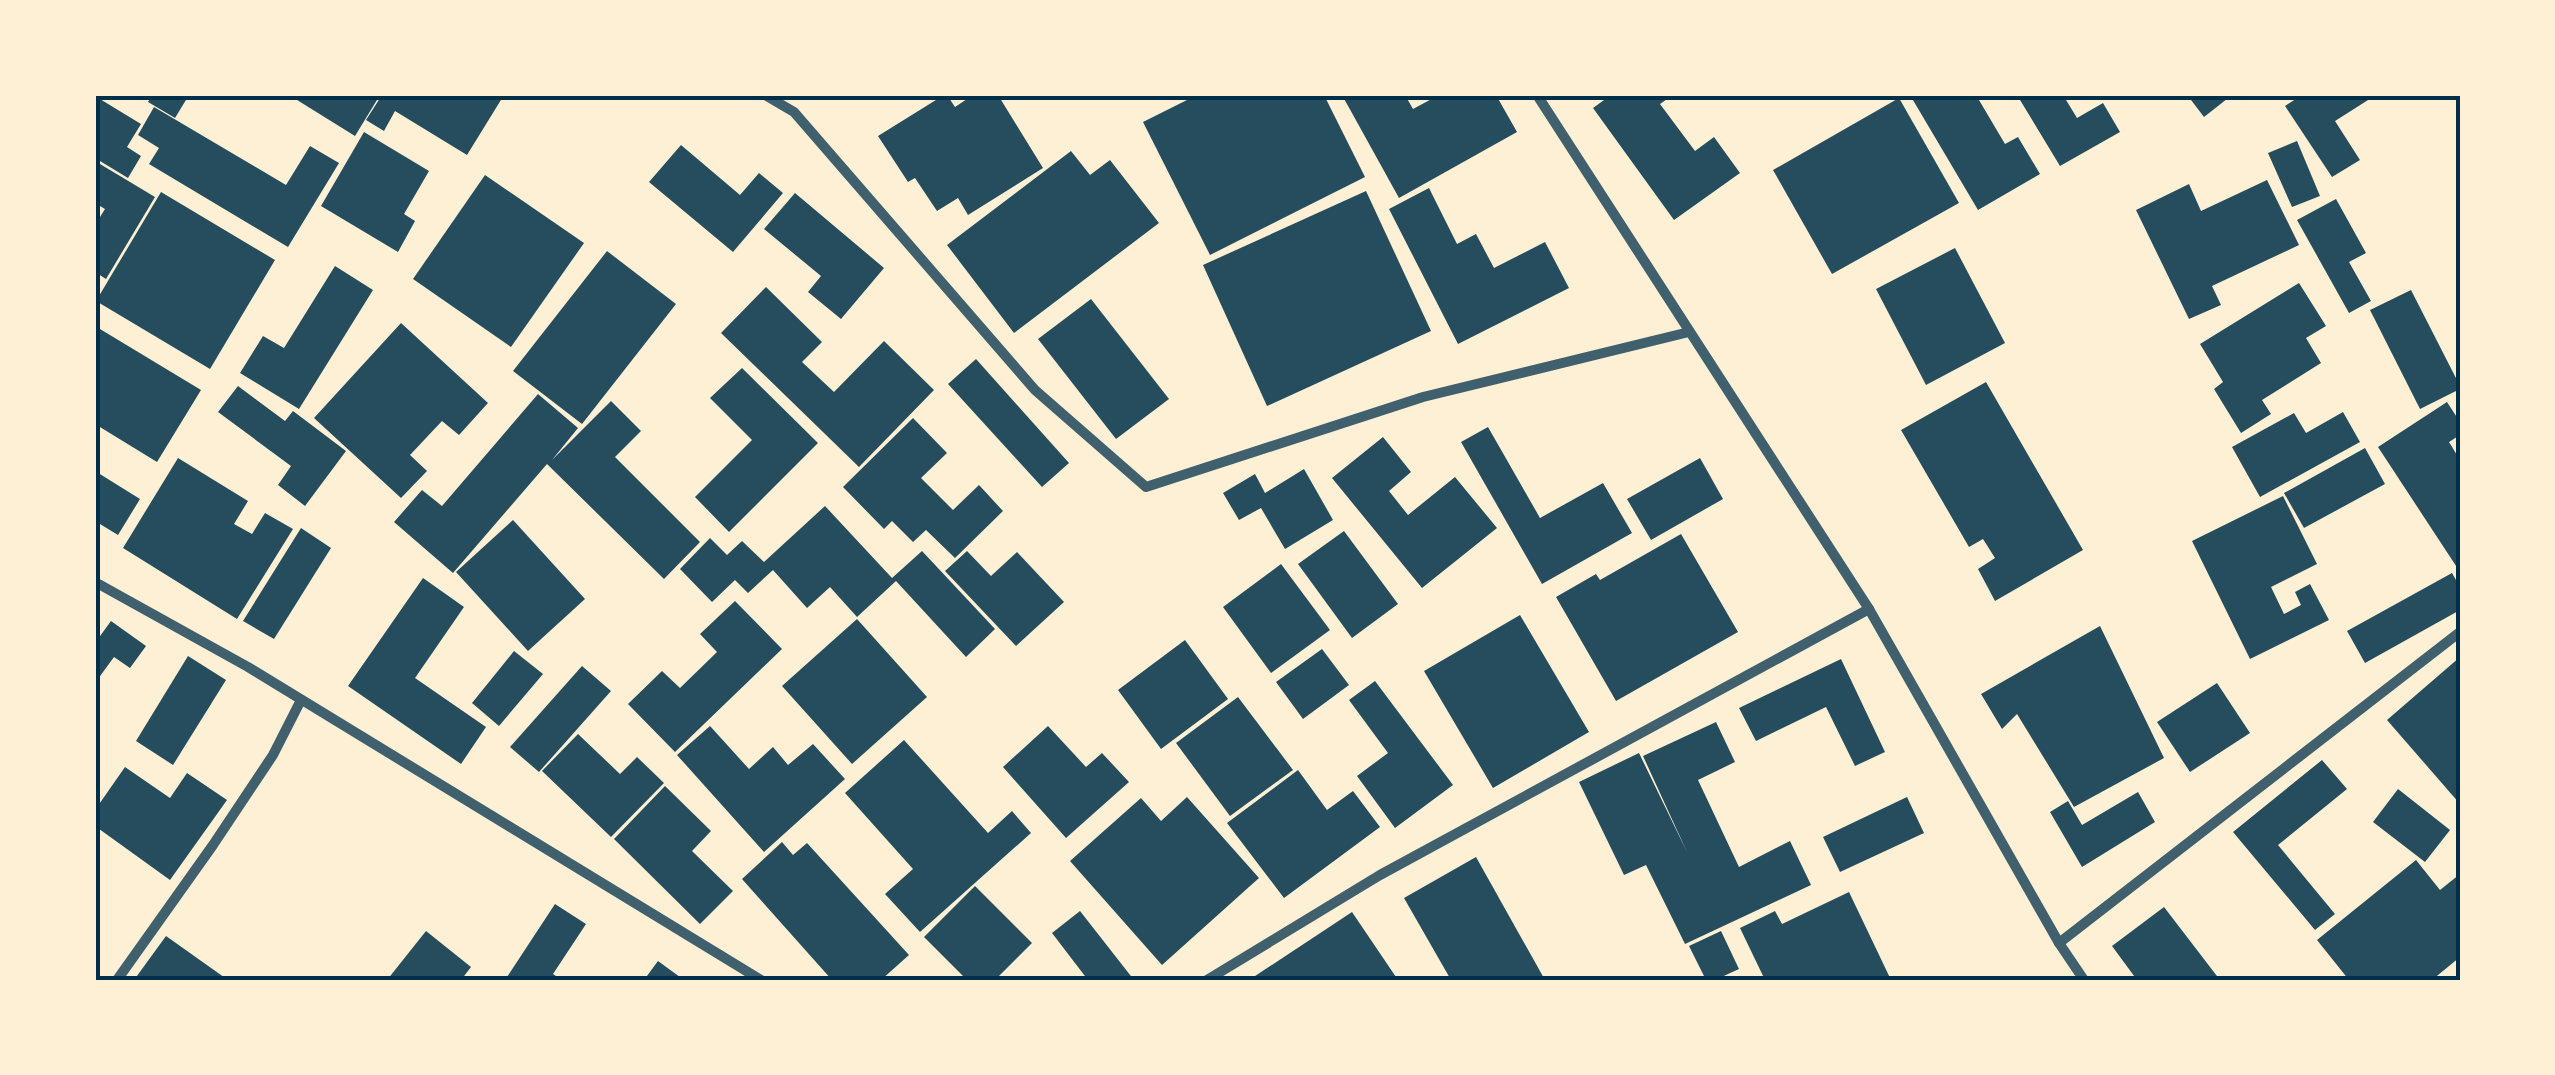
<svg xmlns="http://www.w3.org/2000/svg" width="2555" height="1075" font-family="Quicksand,sans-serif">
	<rect width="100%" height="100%" fill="#fdf0d5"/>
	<g fill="#264d5e">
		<polygon points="152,95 189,95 175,118 148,102"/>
		<polygon points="289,95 380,95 355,136"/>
		<polygon points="382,95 504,95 467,155 395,111 384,131 366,120"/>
		<polygon points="944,95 947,95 955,107 973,95 998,95 1043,168 968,215 958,198 937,211 915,178 908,182 878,136"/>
		<polygon points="1197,95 1324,95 1365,177 1210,255 1143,122"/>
		<polygon points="1342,95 1405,95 1413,109 1439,95 1496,95 1517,132 1399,198"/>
		<polygon points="1611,95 1673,95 1660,104 1695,151 1714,137 1740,173 1674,220 1593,108"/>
		<polygon points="1910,95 1976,95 2005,144 2018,137 2040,174 1978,210"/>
		<polygon points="2017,95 2063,95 2077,118 2103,103 2120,132 2060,166"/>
		<polygon points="2190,95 2232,95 2204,117 2188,96"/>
		<polygon points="2302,95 2376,95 2335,121 2360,160 2332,177 2285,106"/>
		<polygon points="95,96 141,124 127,147 141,156 128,178 95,158"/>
		<polygon points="1899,98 1959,203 1832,274 1773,170"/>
		<polygon points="154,107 286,185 310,146 339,163 288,247 149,164 159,148 138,135"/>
		<polygon points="364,132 429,171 404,214 415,221 398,252 321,206"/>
		<polygon points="2297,141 2320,196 2292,207 2268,153"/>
		<polygon points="681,145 740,195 759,173 783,193 733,252 649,182"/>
		<polygon points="1071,151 1090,175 1110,160 1159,223 1014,333 947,245"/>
		<polygon points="95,161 155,197 106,279 95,272 95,225 105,209 95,203"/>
		<polygon points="485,175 584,243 511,347 413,279"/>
		<polygon points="2267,180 2299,245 2212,286 2221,305 2189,319 2136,210 2189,184 2201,211"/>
		<polygon points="1429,188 1457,244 1476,234 1494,268 1545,242 1569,288 1458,344 1389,209"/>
		<polygon points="1366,191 1431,331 1267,406 1203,265"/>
		<polygon points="161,192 275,260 210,369 96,301"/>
		<polygon points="795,193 884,268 841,319 808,292 821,276 764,229"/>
		<polygon points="2336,199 2366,253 2349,262 2371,301 2349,313 2297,220"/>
		<polygon points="1955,248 2005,343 1926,385 1876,289"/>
		<polygon points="607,251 676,304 582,424 513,371"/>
		<polygon points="335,266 373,290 299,409 240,373 263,336 284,348"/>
		<polygon points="2299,283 2326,326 2306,338 2321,363 2262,400 2271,414 2241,433 2214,389 2223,382 2200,344"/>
		<polygon points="766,287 822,342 802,362 834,392 884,341 934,390 859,467 721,333"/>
		<polygon points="2411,290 2460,386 2460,389 2420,409 2370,310"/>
		<polygon points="1091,299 1169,399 1116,439 1038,339"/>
		<polygon points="401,323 488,403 459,435 442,421 410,455 427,471 401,498 314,418"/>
		<polygon points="95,326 201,390 157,462 95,424"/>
		<polygon points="976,359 1069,463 1042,487 948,384"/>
		<polygon points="742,368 818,443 729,532 695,497 752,440 710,398"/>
		<polygon points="1986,382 2083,550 1995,601 1978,569 1995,558 1983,539 1969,547 1901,430"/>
		<polygon points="238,386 285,421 293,411 346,451 305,506 278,485 291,466 218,412"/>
		<polygon points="538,394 578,428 552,460 611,401 641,431 615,457 700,542 664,579 547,464 453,573 394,522 422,490 442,506"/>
		<polygon points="2447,402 2460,422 2460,435 2449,442 2460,460 2460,572 2378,447"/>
		<polygon points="2343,412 2360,442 2260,497 2232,447 2294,413 2306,433"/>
		<polygon points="913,418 947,453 921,478 953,510 979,485 1003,511 955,558 926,530 913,542 892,521 884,529 843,487"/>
		<polygon points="1488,427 1540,518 1603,483 1632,533 1542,584 1461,442"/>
		<polygon points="1383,437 1411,472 1389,491 1408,515 1455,477 1497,528 1422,588 1332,478"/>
		<polygon points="2365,448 2385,484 2304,528 2284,493"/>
		<polygon points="178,458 248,501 234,524 252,534 265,513 293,529 237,619 123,548"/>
		<polygon points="1700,458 1723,499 1651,540 1627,499"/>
		<polygon points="1304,469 1333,520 1285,549 1261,508 1239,520 1223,493 1255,474 1265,493"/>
		<polygon points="95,471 140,499 118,535 95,521"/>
		<polygon points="2283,496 2317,564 2271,587 2284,614 2301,605 2295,592 2310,584 2329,620 2250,659 2192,541"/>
		<polygon points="825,506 892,578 922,551 995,629 966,657 896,581 857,617 830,587 807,608 773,570 748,593 735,580 712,602 680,569 710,538 727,555 742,541 764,562"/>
		<polygon points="513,520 585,599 528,651 456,572"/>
		<polygon points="301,528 331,548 274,639 243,621"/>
		<polygon points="1344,531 1398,604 1352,638 1298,564"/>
		<polygon points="1681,534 1738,632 1616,701 1556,597 1596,574 1600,580"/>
		<polygon points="967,551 991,576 1017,552 1064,602 1016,646 945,571"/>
		<polygon points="1281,564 1330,630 1271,673 1223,607"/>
		<polygon points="2452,573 2460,587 2460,610 2365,663 2347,631"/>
		<polygon points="423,578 464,607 415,678 486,727 461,764 348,686"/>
		<polygon points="735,601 782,649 675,752 628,704 662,671 680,688 717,652 700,634"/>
		<polygon points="1520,615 1589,732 1493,788 1424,671"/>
		<polygon points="857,619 927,697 852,764 782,686"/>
		<polygon points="111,621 146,646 130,668 114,657 95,683 95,643"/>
		<polygon points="2100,626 2164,758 2074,807 2017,714 2002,729 1981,694"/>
		<polygon points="1185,640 1228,699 1161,749 1118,690"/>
		<polygon points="1322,649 1349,685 1303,719 1276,682"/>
		<polygon points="514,651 543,674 499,726 472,703"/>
		<polygon points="188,656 226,680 173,765 136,741"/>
		<polygon points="2460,657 2460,804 2387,720"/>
		<polygon points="1841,659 1885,752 1855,766 1826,707 1756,741 1739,708"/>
		<polygon points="582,666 611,691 539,772 510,747"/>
		<polygon points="1375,681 1453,785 1395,828 1357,776 1388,753 1349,700"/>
		<polygon points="2217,683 2250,733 2190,772 2157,722"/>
		<polygon points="1238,697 1293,770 1230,816 1176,743"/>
		<polygon points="1716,722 1735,762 1698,780 1739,867 1790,841 1811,885 1685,944 1646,865 1624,875 1579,782 1639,753 1687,852 1643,756"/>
		<polygon points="710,726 749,769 773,747 788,765 813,744 845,779 764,852 677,755"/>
		<polygon points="1048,726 1086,767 1102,753 1129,782 1066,838 1003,767"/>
		<polygon points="578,734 620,774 637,757 664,783 611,837 542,771"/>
		<polygon points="904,740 988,833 1012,811 1031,833 920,932 885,894 913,869 845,793"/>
		<polygon points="2322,760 2347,789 2278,845 2335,914 2315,930 2233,832"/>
		<polygon points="125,767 170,798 187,773 227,800 170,880 95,826 95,810"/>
		<polygon points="1298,770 1327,810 1353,791 1380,827 1284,898 1227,823"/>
		<polygon points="665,786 711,831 692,851 733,891 700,924 614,839"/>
		<polygon points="2398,789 2450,830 2425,862 2373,822"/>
		<polygon points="2138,792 2155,822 2082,867 2050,812 2068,801 2082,825"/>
		<polygon points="1187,797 1259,878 1162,965 1070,861 1141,798 1161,821"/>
		<polygon points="1907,797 1924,833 1840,872 1823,837"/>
		<polygon points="782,842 793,855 807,843 909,955 881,980 832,980 742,879"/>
		<polygon points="1476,857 1545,980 1451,980 1404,898"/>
		<polygon points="2416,860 2440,890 2460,874 2460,957 2432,980 2349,980 2317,940"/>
		<polygon points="975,886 1032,943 995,980 967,980 924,937"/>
		<polygon points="1849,892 1891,980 1765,980 1740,928 1775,911 1782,924"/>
		<polygon points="555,904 586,924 553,974 562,980 505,980"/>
		<polygon points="2164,907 2220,980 2137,980 2112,946"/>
		<polygon points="1080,911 1134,980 1088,980 1052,933"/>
		<polygon points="1352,912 1398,980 1249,980"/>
		<polygon points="426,931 471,967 461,980 387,980"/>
		<polygon points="1721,931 1739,969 1715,980 1706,980 1689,946"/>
		<polygon points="166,936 228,980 134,980"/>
		<polygon points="658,961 684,980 644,980"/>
	</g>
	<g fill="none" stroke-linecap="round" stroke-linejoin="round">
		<g stroke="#3f606c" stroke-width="10">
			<polyline points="765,95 794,112 1035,390 1146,487 1423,397 1689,332"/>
			<polyline points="1537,95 1869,609 2059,943 2084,980"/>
			<polyline points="95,582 248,667 761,980"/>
			<polyline points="2059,943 2460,632"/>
			<polyline points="117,980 213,845 273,755 301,700"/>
			<polyline points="1207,980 1380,875 1869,609"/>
		</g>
	</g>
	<rect width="2555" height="1075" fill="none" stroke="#fdf0d5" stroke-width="195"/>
	<rect x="98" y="98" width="2360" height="880" fill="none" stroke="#003049" stroke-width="4"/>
</svg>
